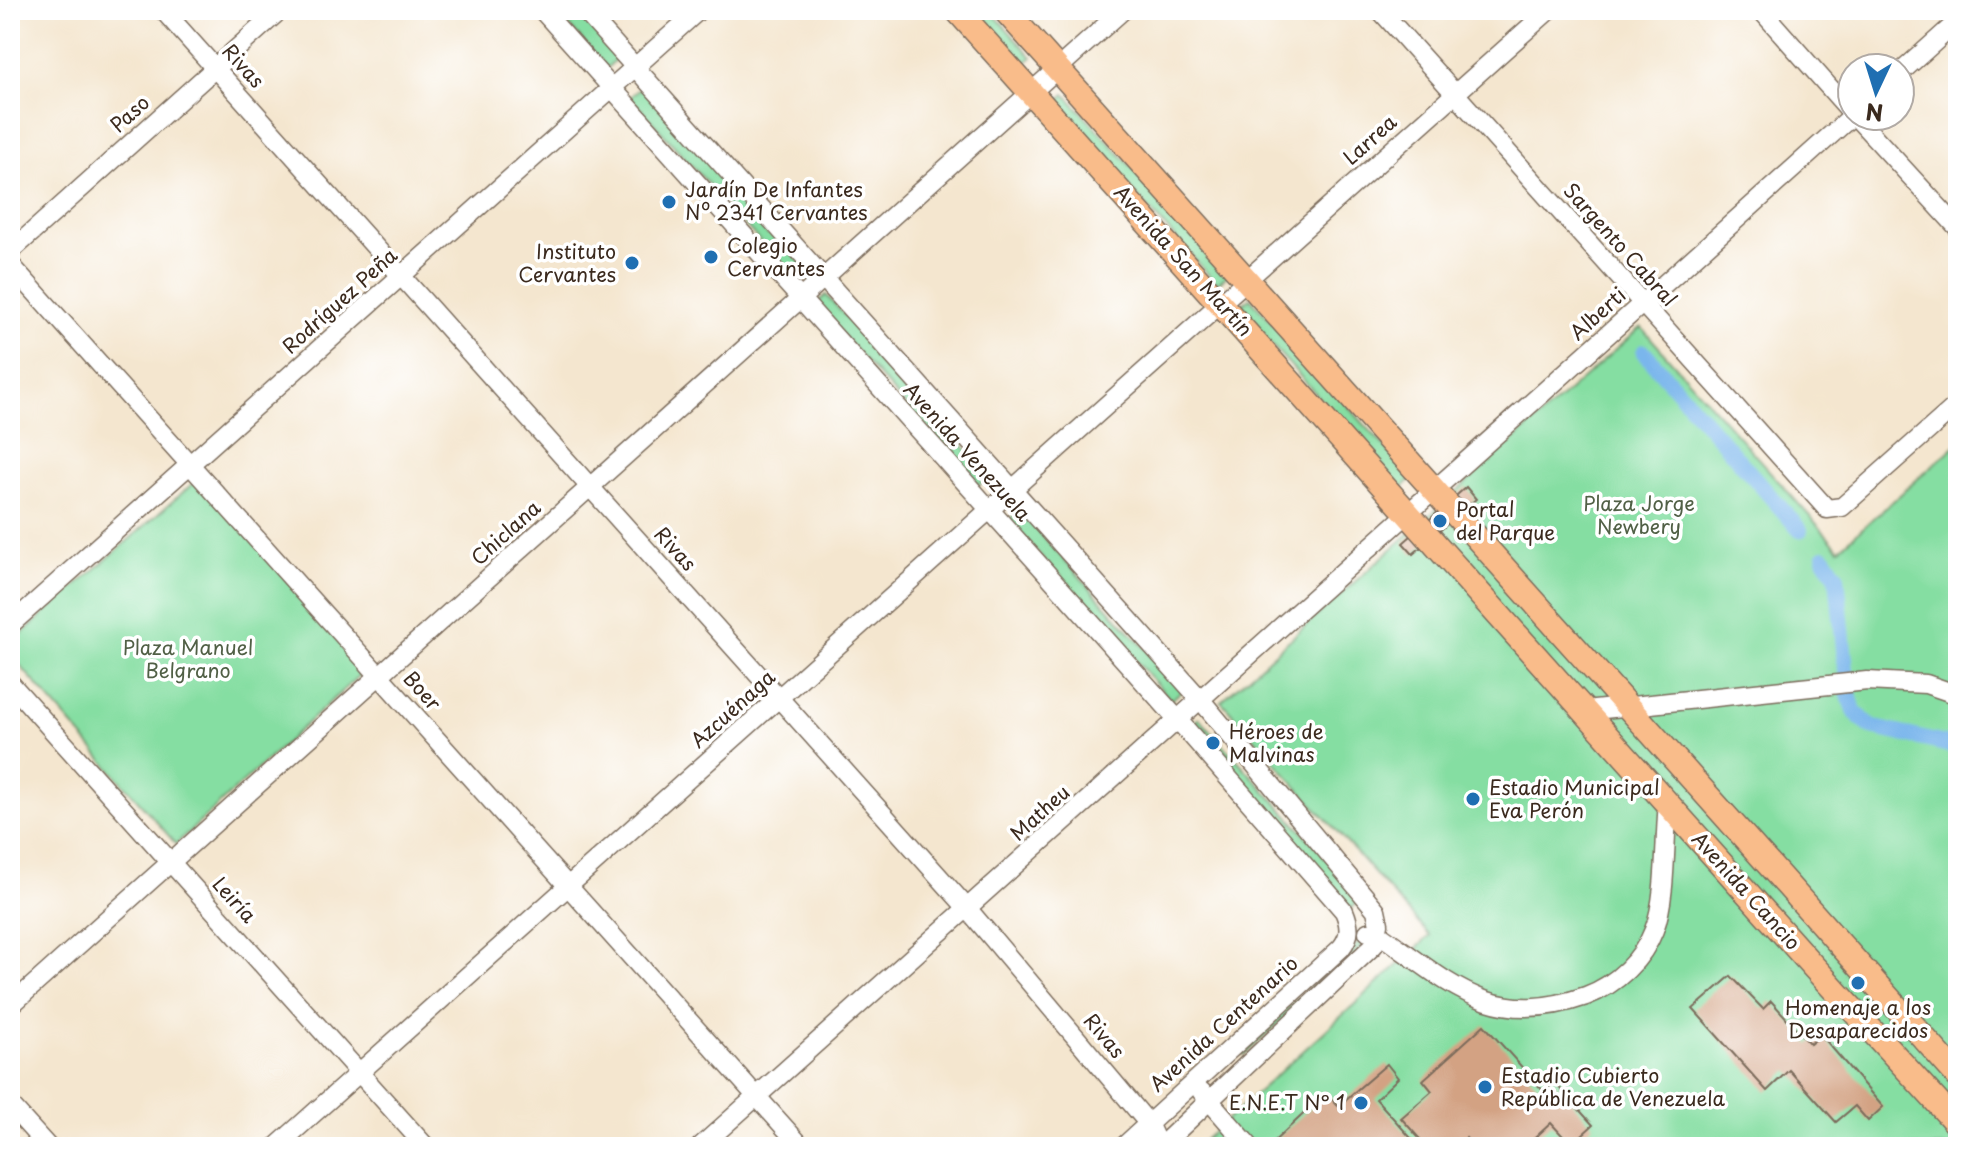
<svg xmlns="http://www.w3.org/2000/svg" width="1968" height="1157" font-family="'Playpen Sans',sans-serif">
	<rect width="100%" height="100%" fill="#fff"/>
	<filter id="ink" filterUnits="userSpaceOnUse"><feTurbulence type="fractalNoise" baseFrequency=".0125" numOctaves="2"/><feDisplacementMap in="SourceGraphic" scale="16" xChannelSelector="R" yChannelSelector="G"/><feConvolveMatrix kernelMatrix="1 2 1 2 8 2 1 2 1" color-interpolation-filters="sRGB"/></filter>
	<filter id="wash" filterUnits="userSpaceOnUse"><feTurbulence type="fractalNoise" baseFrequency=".006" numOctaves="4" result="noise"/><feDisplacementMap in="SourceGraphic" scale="32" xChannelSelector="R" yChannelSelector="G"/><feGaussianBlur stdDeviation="1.8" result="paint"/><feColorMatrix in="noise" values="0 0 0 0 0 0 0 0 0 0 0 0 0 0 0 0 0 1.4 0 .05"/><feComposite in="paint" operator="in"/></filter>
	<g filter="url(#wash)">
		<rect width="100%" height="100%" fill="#f4e6cf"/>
		<g fill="#85dea2" stroke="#608460" stroke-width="2">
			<polygon points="555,10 576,10 618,57 607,68"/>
			<polygon points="970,10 990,10 1032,57 1021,67"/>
			<polygon points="641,87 805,267 793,278 630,97"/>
			<polygon points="1065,94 1229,274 1217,284 1054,104"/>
			<polygon points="826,295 990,475 978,486 815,305"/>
			<polygon points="1250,298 1413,478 1402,488 1238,308"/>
			<polygon points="1641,327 1839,549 1958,443 1958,1147 1197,1147 1430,936 1221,701"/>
			<polygon points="198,479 367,668 176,844 10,654 10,644"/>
			<polygon points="1019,510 1183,690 1171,700 1008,520"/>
			<polygon points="1199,718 1363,898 1351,909 1188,728"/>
			<polygon points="1362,940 1366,943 1244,1055 1240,1051"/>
		</g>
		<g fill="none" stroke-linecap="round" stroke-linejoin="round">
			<g stroke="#7ab6ec" stroke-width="16">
				<polyline points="1644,352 1800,530"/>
				<polyline points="1824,557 1837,577 1848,691 1854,711 1871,727 1958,747"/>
			</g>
		</g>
		<g id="blocks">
			<g fill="#d3a283">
				<polygon points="1466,487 1476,499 1413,554 1403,543"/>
				<polygon points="1731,976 1763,1009 1771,1001 1810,1044 1821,1035 1883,1107 1868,1121 1855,1106 1836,1122 1789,1070 1767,1091 1693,1009"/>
				<polygon points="1484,1025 1545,1093 1555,1083 1593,1125 1571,1145 1551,1123 1525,1147 1474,1147 1466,1138 1456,1147 1427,1147 1401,1118 1432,1091 1423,1080"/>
				<polygon points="1387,1064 1398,1078 1376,1099 1419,1147 1268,1147 1326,1093 1338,1106"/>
			</g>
		</g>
	</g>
	<g filter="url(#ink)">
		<use href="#blocks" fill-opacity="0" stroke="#7c6c5c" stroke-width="2"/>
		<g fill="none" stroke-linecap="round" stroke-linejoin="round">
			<g stroke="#7c6c5c" stroke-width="21">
				<g id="minor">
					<polyline points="163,10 967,908 1148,1123 1159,1147"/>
					<path d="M542,10L1178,720L1344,911C1350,925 1351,936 1341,948L1123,1147"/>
					<polyline points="584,10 1200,699 1376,910 1379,924 1374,945 1160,1147"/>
					<polyline points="1380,10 1827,509 1842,507 1958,404"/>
					<polyline points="1761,10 1852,113"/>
					<polyline points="1900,73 1958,21"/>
					<polyline points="1855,116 1958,228"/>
					<polyline points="10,252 280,10"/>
					<polyline points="10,264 802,1147"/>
					<polyline points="10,625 699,10"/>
					<polyline points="10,683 426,1147"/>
					<polyline points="1585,711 1867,681 1926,684 1958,695"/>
					<path d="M1368,932L1378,933C1451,984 1492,1029 1586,996C1616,985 1643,959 1654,930C1667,897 1664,841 1668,803"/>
					<polyline points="10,1006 1123,10"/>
					<polyline points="1201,1091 1249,1146"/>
					<polyline points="10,1105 48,1147"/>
					<polyline points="276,1147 1549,10"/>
					<polyline points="700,1147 1852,116"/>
				</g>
			</g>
			<g stroke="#7c6c5c" stroke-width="27">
				<g id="major">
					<polyline points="957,10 1811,964 1958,1125"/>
					<polyline points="1005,10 1958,1076"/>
				</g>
			</g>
			<use href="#minor" stroke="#fff" stroke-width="18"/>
			<use href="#major" stroke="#f9bc8a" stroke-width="24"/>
		</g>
	</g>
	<g fill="#1f6fb2" stroke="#fff" stroke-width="3">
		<circle cx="669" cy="202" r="8"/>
		<circle cx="711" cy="257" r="8"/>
		<circle cx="632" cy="263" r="8"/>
		<circle cx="1440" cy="521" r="8"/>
		<circle cx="1213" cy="743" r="8"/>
		<circle cx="1473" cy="799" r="8"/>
		<circle cx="1858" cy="983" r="8"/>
		<circle cx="1485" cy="1087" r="8"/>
		<circle cx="1361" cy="1103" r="8"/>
	</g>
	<g text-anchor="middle" stroke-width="7" stroke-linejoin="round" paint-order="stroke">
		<g font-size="20" fill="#3b2a1e" stroke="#fff">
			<text transform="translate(243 66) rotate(48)" y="7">Rivas</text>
			<text transform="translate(130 114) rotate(-42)" y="7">Paso</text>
			<text transform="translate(1370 140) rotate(-42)" y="7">Larrea</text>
			<text transform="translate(1620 245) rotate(48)" y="7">Sargento Cabral</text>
			<text transform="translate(1183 261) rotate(48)" y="7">Avenida San Martín</text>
			<text transform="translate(340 301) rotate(-42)" y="7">Rodríguez Peña</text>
			<text transform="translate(1598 314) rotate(-42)" y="7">Alberti</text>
			<text transform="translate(967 452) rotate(48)" y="7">Avenida Venezuela</text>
			<text transform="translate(506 533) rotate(-42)" y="7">Chiclana</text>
			<text transform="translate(675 549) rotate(48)" y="7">Rivas</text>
			<text transform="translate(422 691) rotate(48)" y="7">Boer</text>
			<text transform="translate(733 709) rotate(-42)" y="7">Azcuénaga</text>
			<text transform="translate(1040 813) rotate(-42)" y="7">Matheu</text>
			<text transform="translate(1746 891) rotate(48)" y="7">Avenida Cancio</text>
			<text transform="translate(234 900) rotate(48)" y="7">Leiría</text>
			<text transform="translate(1224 1024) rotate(-42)" y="7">Avenida Centenario</text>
			<text transform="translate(1104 1036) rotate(50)" y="7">Rivas</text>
		</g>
		<g font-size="20" fill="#3b2a1e" stroke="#fff" text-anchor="start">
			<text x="685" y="197">Jardín De Infantes<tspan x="685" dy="23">Nº 2341 Cervantes</tspan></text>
			<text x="727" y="253">Colegio<tspan x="727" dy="23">Cervantes</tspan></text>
			<text x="616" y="259" text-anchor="end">Instituto<tspan x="616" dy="23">Cervantes</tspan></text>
			<text x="1456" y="517">Portal<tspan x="1456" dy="23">del Parque</tspan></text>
			<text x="1229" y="739">Héroes de<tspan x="1229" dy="23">Malvinas</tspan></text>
			<text x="1489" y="795">Estadio Municipal<tspan x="1489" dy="23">Eva Perón</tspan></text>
			<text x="1858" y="1015" text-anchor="middle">Homenaje a los<tspan x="1858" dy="23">Desaparecidos</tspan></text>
			<text x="1501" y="1083">Estadio Cubierto<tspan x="1501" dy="23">República de Venezuela</tspan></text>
			<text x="1345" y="1110" text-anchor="end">E.N.E.T N° 1</text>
		</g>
		<g font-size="20" fill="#516046" stroke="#fff">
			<text x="1639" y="511">Plaza Jorge<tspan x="1639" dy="23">Newbery</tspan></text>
			<text x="188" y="655">Plaza Manuel<tspan x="188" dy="23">Belgrano</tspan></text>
		</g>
	</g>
	<rect width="1968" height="1157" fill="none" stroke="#fff" stroke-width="40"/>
	<g transform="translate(1876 92) rotate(184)"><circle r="38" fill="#ffffff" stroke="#b1aaa5" stroke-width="2"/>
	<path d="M0-6L14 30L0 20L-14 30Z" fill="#1f6fb2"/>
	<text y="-12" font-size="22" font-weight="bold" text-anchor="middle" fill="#3b2a1e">N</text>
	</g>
</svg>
